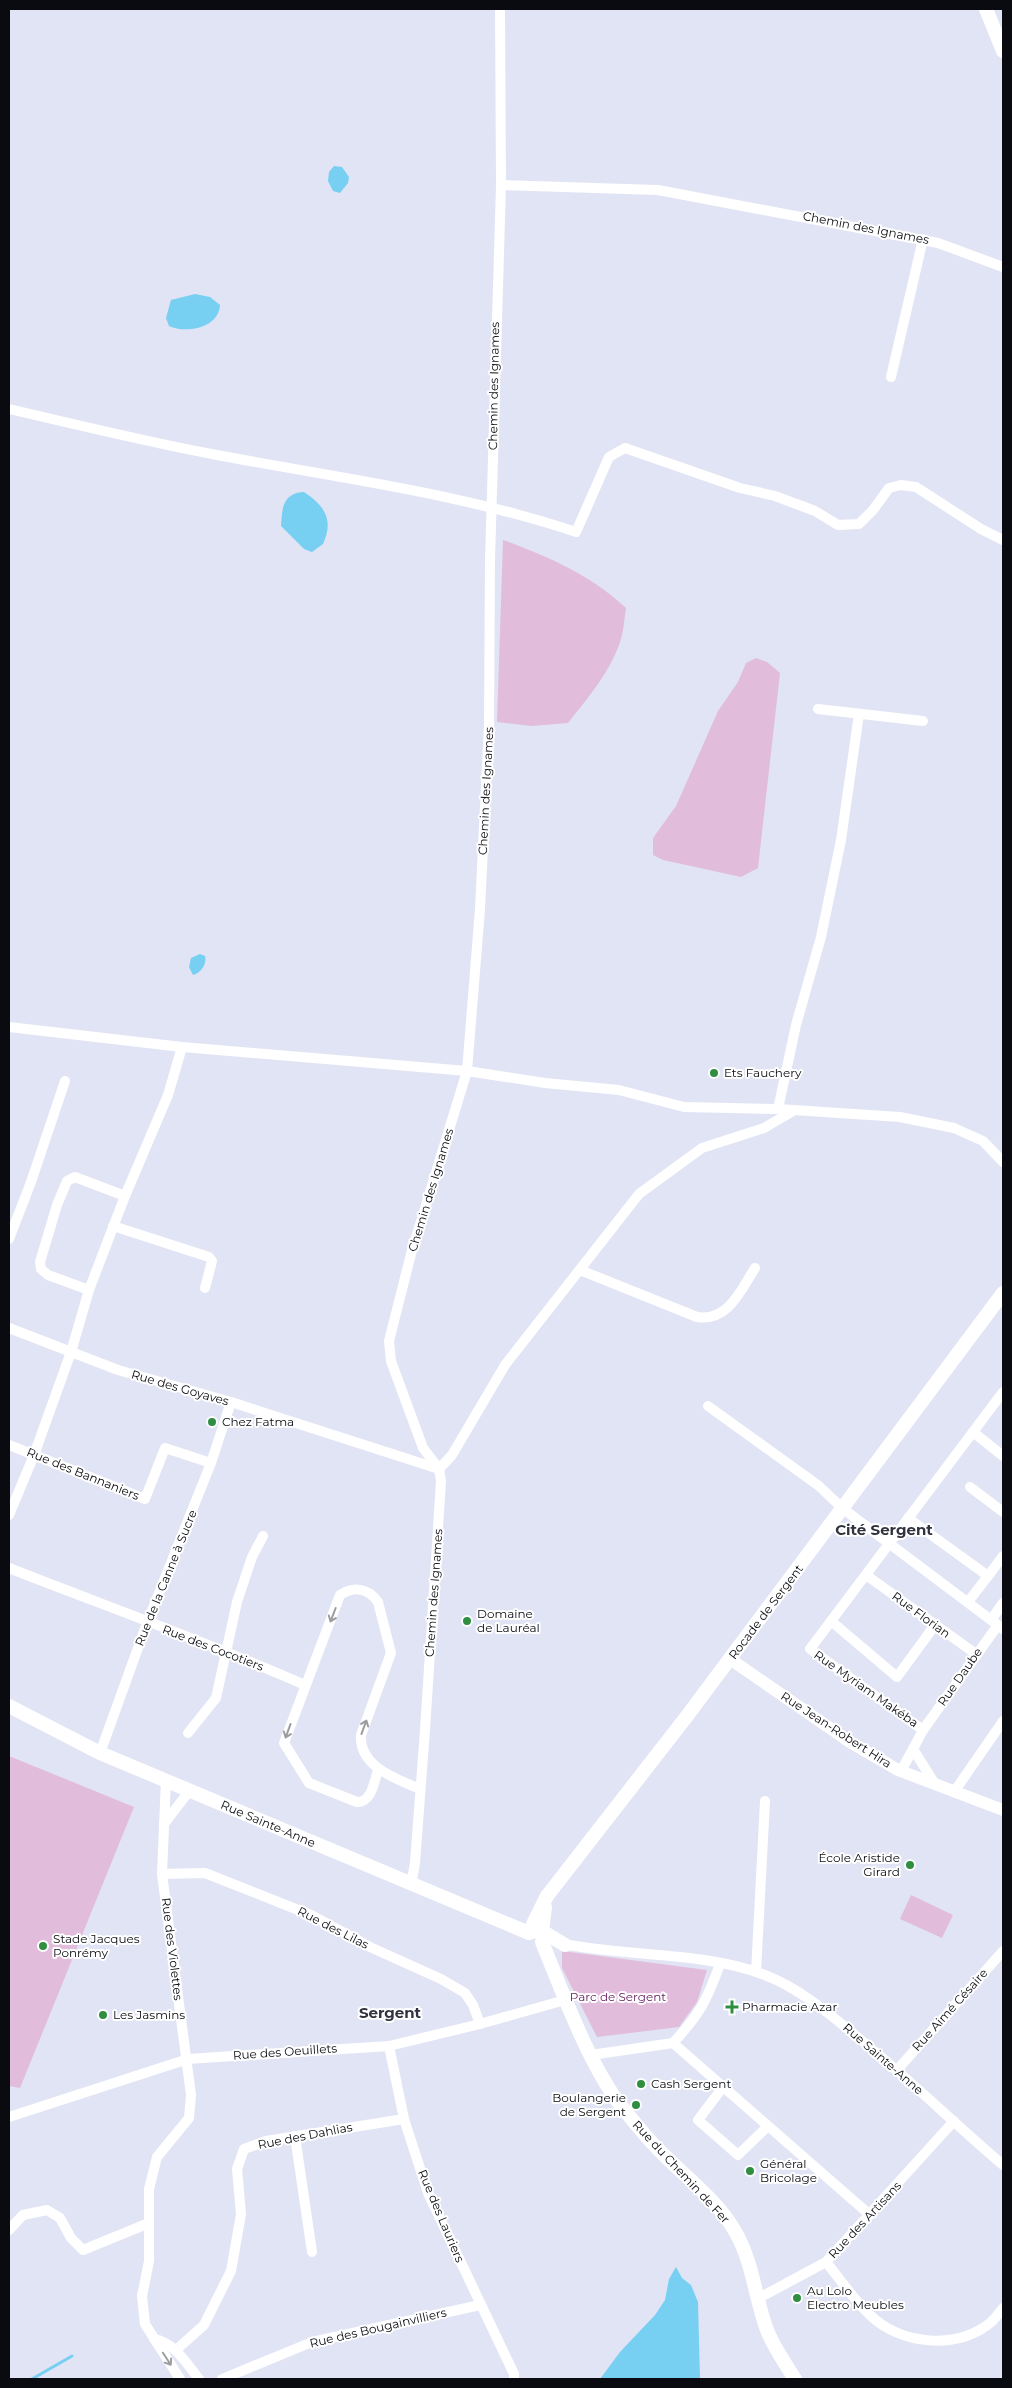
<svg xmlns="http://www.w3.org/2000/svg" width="1012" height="2388" font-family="Montserrat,sans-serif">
	<rect width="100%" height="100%" fill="#e1e4f4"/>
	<g fill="#e2bcdb">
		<path d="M503,540C549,557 589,574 626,608C624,619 624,631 620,642C610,672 588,698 568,723L532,726L497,722Z"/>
		<polygon points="756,658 767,662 780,673 758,868 741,877 663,860 653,855 653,838 676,806 718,711 738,682 746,663"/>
		<polygon points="9,1756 134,1807 20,2088 9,2086"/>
		<polygon points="911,1895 953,1915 942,1938 900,1919"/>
		<polygon points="562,1951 707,1970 697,2002 679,2027 597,2037 562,1968"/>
	</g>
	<g fill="#77cff2">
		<polygon points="334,166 342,167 349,177 348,183 340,193 333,191 328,181 329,172"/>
		<path d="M195,294L210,297L220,305C219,328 186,334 169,326L166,318L171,300Z"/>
		<path d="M304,492C325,506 334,520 323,544L312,552L304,549L281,526C282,510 282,493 304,492Z"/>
		<path d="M200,954L205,956C207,964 201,973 193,975L189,967L191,958Z"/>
		<polygon points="676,2267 682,2278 691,2285 698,2302 700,2379 600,2379 620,2352 655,2315 665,2300 669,2279"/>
	</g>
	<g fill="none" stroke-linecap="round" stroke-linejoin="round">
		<polyline stroke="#77cff2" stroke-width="3" points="32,2379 72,2356"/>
		<g stroke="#fff" stroke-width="10">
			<polyline points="500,9 501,185"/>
			<polyline points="891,377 923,239"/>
			<path d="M9,409C78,425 147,442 217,455C338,478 459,493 576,532L609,457L625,448L740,488L775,496L815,511L838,525L859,524L873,510L889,488L901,485L916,487L981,529L1003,540"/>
			<polyline points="818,709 923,721"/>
			<polyline points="9,1027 182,1047 467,1071 545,1083 619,1090 684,1107 778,1109 900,1117 954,1128 983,1141 1003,1162"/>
			<polyline points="778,1109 796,1025 821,937 841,840 859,714"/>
			<polyline points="113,1226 209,1257 212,1261 205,1288"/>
			<polyline points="9,1239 31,1182 65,1081"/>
			<path d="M580,1270L697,1317C728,1322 741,1290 755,1268"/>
			<polyline points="89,1290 48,1275 41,1269 40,1262 57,1205 67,1181 75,1177 125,1196"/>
			<polyline points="9,1328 118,1370 231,1402 439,1469 452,1455 505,1365 639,1194 702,1148 764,1128 793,1111"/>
			<polyline points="708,1406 819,1486 842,1508 1003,1629"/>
			<polyline points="973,1432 1003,1456"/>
			<polyline points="9,1445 145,1499 165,1448 211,1463"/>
			<polyline points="970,1487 1003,1512"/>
			<polyline points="9,1515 34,1455 71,1352 89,1290 125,1196 168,1095 182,1047"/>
			<polyline points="908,1518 988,1576 1003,1556"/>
			<path d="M9,1568C108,1607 208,1642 305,1685"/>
			<polyline points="866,1575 976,1654"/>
			<polyline points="968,1602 988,1576"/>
			<polyline points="991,1620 1003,1603"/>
			<polyline points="831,1621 897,1677 935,1625"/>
			<polyline points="923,1730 998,1625"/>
			<polyline points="188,1733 216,1698 237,1602 252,1557 263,1536"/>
			<polyline points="100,1753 147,1623 211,1463 231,1402"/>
			<path d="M378,1770C374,1782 372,1802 357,1802L309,1783L284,1743L340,1595C354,1586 368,1588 378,1602L391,1653L361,1735C359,1767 397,1779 420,1789"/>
			<polyline points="901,1771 913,1749"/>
			<polyline points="166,1779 162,1874 191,2095 189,2118 157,2157 149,2189 149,2261 142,2296 145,2324 180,2379"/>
			<polyline points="935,1784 913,1749 923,1730 810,1649 1003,1392"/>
			<polyline points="954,1792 1003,1721"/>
			<polyline points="164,1824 190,1790"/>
			<polyline points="162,1874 205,1873 311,1915 370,1947 441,1979 465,1993 473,2005 480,2024"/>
			<polyline points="411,1885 415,1863 425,1730 441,1481 439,1469 423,1448 391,1361 389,1341 411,1254 467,1071 480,909 489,724 490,560 501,185 658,190 938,243 1003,267"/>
			<path d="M559,1943C623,1957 704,1951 765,1975C801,1989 832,2016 861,2040C910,2080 955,2124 1003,2165"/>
			<polyline points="756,1972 765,1801"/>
			<path d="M673,2043C700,2014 707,2000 720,1964"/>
			<polyline points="389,2046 404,2119 428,2193 514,2374 514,2379"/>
			<polyline points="591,2055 673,2043 870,2215"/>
			<polyline points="897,2070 1003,1951"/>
			<polyline points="723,2087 698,2120 738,2155 767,2127"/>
			<polyline points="9,2117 188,2059 389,2046 480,2024 565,2000"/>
			<polyline points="295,2136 312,2252"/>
			<polyline points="9,2230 23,2215 47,2210 60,2218 71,2238 83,2250 149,2223"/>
			<path d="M826,2262C840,2279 854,2300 870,2315C901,2345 956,2350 990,2323C995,2319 999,2313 1003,2308"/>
			<polyline points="759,2298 826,2262 954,2121"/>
			<path d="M154,2339C175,2343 186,2363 199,2379"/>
			<polyline points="176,2350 204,2325 231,2271 241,2214 237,2169 244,2149 266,2141 404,2119"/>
			<polyline points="222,2379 312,2342 480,2305"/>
		</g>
		<polyline stroke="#fff" stroke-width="12" points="730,1659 850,1742 898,1770 1003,1810"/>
		<g stroke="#fff" stroke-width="14">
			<polyline points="986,9 1003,51"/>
			<polyline points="9,1706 100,1753 529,1933"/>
			<polyline points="545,1907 542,1931 565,1945"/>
			<polyline points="533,1932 533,1924 547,1896 687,1716 1003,1293"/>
			<path d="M542,1942C563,1993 591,2071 626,2112C638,2127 650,2142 664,2155C688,2179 719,2202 736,2233C753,2263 755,2298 767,2330C774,2348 785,2363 795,2379"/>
		</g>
	</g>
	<defs><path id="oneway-shaft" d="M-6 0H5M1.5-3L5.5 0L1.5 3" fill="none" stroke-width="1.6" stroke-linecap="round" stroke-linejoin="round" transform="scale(1.25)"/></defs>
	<g stroke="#9d9d9f">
		<use href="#oneway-shaft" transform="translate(333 1615) rotate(111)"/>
		<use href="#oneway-shaft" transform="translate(364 1727) rotate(-70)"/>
		<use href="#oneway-shaft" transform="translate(288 1731) rotate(110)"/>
		<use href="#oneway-shaft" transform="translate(167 2359) rotate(57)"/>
	</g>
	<g fill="#308e40" stroke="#fff" stroke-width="2">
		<circle cx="714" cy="1073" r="5"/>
		<circle cx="212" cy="1422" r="5"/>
		<circle cx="467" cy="1621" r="5"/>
		<circle cx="910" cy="1865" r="5"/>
		<circle cx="43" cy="1946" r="5"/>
		<path d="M729.5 1999.5h5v5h5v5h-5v5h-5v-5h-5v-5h5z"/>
		<circle cx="103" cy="2015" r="5"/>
		<circle cx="641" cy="2084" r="5"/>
		<circle cx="636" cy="2105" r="5"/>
		<circle cx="750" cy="2171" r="5"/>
		<circle cx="797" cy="2298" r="5"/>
	</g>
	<g text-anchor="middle" stroke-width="4" stroke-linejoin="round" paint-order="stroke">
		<g font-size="12" fill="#0a0b10" stroke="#fff">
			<text transform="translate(866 228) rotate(11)" y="4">Chemin des Ignames</text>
			<text transform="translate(494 386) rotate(-89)" y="4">Chemin des Ignames</text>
			<text transform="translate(486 791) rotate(-87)" y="4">Chemin des Ignames</text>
			<text transform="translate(431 1190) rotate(-73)" y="4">Chemin des Ignames</text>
			<text transform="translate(180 1388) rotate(16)" y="4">Rue des Goyaves</text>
			<text transform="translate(83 1474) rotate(22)" y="4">Rue des Bannaniers</text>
			<text transform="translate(166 1578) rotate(-68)" y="4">Rue de la Canne à Sucre</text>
			<text transform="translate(434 1593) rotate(-86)" y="4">Chemin des Ignames</text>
			<text transform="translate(766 1612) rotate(-53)" y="4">Rocade de Sergent</text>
			<text transform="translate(921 1615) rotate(36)" y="4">Rue Florian</text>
			<text transform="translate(213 1648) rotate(21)" y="4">Rue des Cocotiers</text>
			<text transform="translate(960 1677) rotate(-55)" y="4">Rue Daube</text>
			<text transform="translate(866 1689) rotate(35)" y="4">Rue Myriam Makéba</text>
			<text transform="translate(836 1730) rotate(33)" y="4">Rue Jean-Robert Hira</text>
			<text transform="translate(268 1824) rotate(23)" y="4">Rue Sainte-Anne</text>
			<text transform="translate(333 1928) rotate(27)" y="4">Rue des Lilas</text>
			<text transform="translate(172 1949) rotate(83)" y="4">Rue des Violettes</text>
			<text transform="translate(950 2010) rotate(-48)" y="4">Rue Aimé Césaire</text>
			<text transform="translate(285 2052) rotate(-4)" y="4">Rue des Oeuillets</text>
			<text transform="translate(883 2059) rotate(41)" y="4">Rue Sainte-Anne</text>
			<text transform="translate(305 2136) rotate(-11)" y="4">Rue des Dahlias</text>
			<text transform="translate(681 2172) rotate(47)" y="4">Rue du Chemin de Fer</text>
			<text transform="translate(441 2216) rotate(67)" y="4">Rue des Lauriers</text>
			<text transform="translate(865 2220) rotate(-47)" y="4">Rue des Artisans</text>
			<text transform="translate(378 2328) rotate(-13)" y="4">Rue des Bougainvilliers</text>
		</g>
		<g font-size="12" fill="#0a0b10" stroke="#fff" text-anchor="start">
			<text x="724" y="1077">Ets Fauchery</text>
			<text x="222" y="1426">Chez Fatma</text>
			<text x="477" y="1618">Domaine<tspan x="477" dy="14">de Lauréal</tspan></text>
			<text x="900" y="1862" text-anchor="end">École Aristide<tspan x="900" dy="14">Girard</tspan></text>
			<text x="53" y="1943">Stade Jacques<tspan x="53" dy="14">Ponrémy</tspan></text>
			<text x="742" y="2011">Pharmacie Azar</text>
			<text x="113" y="2019">Les Jasmins</text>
			<text x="651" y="2088">Cash Sergent</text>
			<text x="626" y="2102" text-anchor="end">Boulangerie<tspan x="626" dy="14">de Sergent</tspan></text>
			<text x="760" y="2168">Général<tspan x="760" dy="14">Bricolage</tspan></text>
			<text x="807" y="2295">Au Lolo<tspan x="807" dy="14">Electro Meubles</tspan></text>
		</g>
		<g font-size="12" fill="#621b5b" stroke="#fff">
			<text x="618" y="2001">Parc de Sergent</text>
		</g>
		<g font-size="15" font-weight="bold" fill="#30323e" stroke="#fff">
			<text x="884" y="1535">Cité Sergent</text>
			<text x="390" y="2018">Sergent</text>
		</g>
	</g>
	<rect width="1012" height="2388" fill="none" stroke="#0a0b10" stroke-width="20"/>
</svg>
